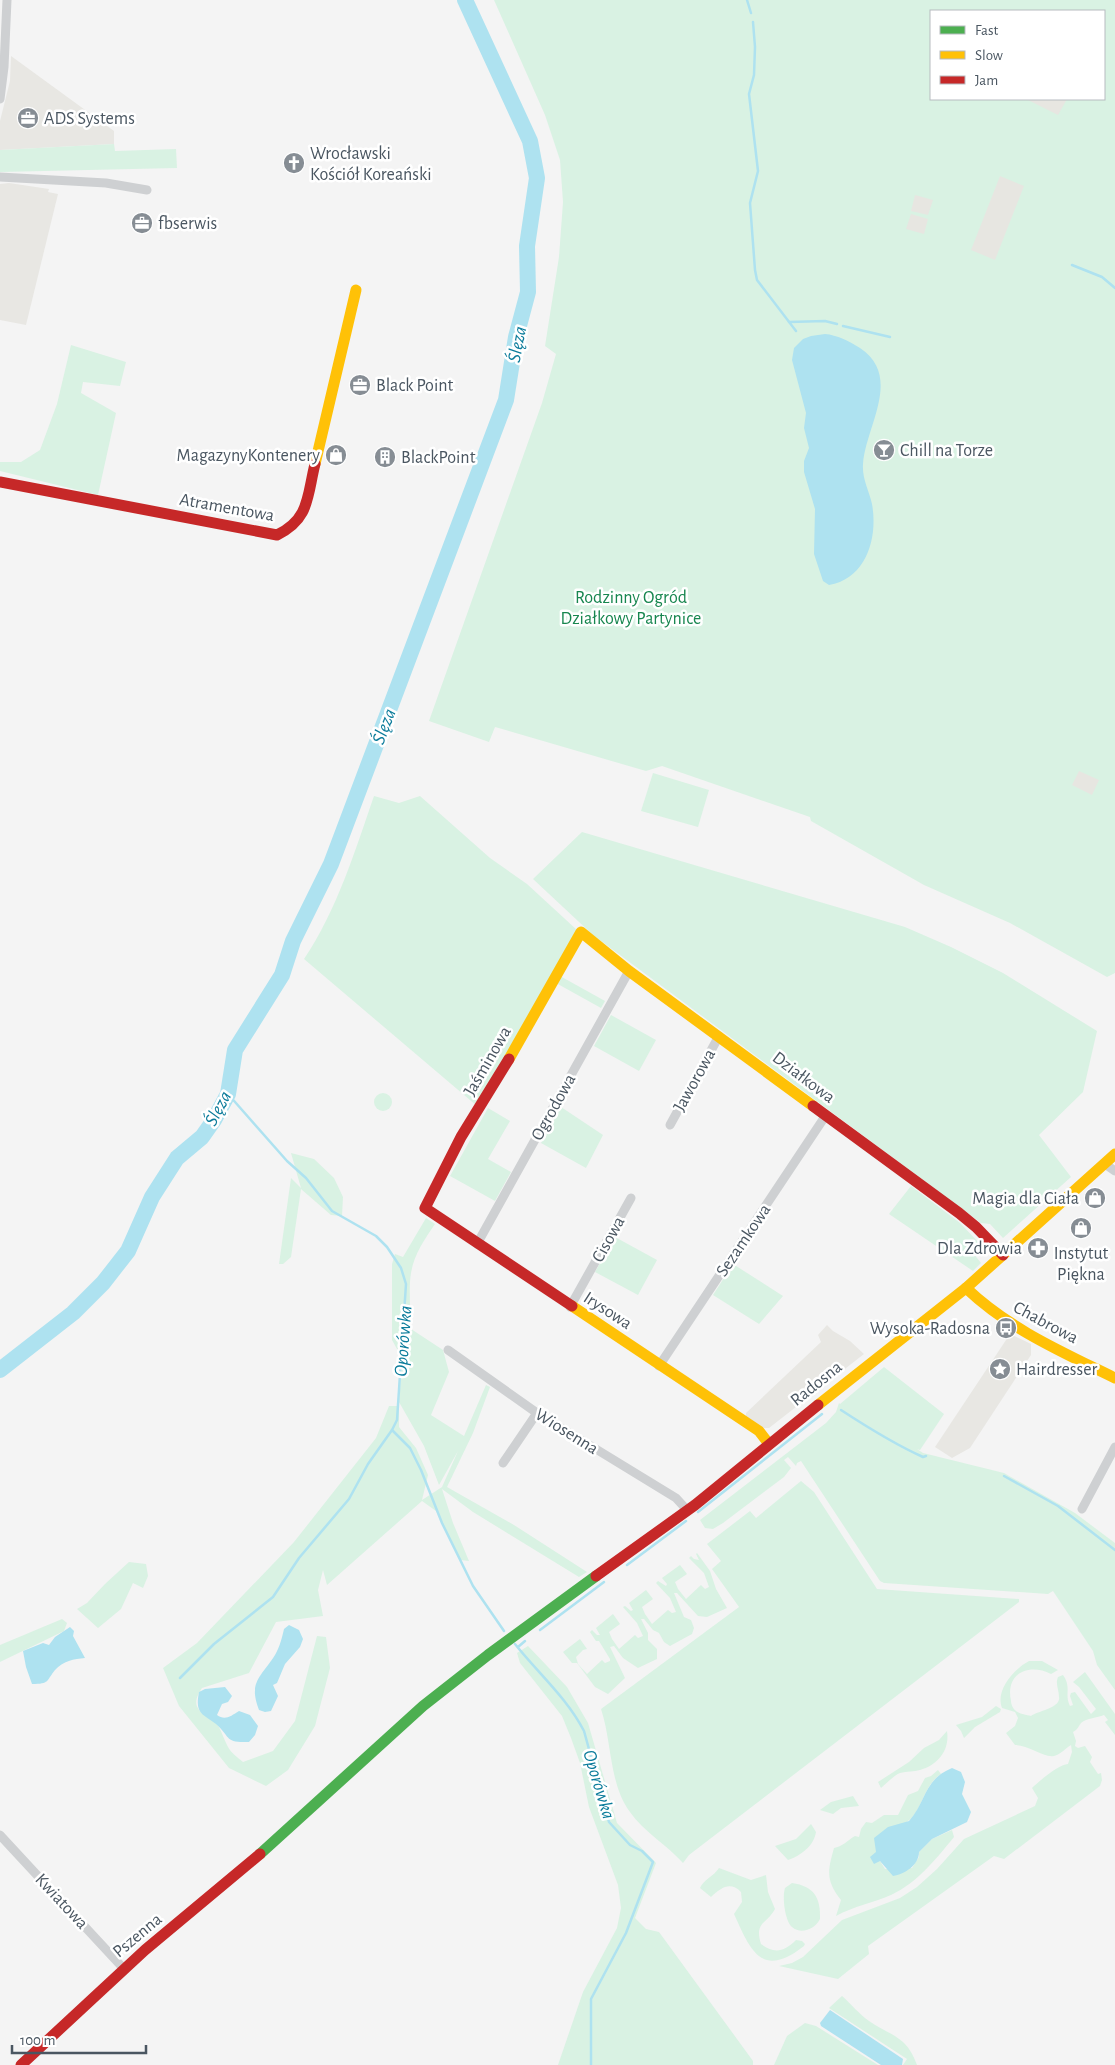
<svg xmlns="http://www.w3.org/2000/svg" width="1115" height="2065" font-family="'Alegreya Sans',sans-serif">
	<rect width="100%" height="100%" fill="#f4f4f4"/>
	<g fill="#e8e7e3">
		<polygon points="11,56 114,131 114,144 0,150 0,121 10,81"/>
		<polygon points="9,183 49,189 48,192 58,194 26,325 0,320 0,184"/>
		<polygon points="827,1325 833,1331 850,1341 864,1354 769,1428 764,1428 746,1416 746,1413 821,1342 818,1335"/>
		<polygon points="1010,1334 1031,1344 1031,1355 970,1448 952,1458 935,1447"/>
	</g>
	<g fill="#d9f2e3" fill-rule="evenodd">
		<path d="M494,0H1115V973L1107,977L1010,923L924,885L811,821L810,817L662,766L646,771L495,727L489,742L429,721L542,403L556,354L545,346L559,257L563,202L560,160L545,115ZM931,11H1104V99H931Z"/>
		<polygon points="114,144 115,151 176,149 177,168 0,172 0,150"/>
		<polygon points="71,345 126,362 120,386 83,382 81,393 116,413 98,495 0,471 0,462 21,462 40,450 57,404"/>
		<polygon points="653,773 709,790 698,827 641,811"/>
		<path d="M374,796L399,803L420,796L490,858L527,884L577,930L477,1106L304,959C337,910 355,851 374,796Z"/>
		<polygon points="582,832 905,927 951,947 1003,973 1097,1031 1083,1092 1039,1135 1071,1177 1003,1238 990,1224 981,1223 593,935 533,879"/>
		<polygon points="560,976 605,1001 601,1008 556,983"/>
		<polygon points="611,1015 656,1040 639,1071 594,1046"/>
		<circle cx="383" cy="1102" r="9"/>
		<polygon points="561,1107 603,1135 586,1168 541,1143"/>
		<polygon points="488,1108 510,1121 488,1159 511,1172 495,1201 450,1176"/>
		<polygon points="291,1153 314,1159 334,1178 343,1197 342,1216 331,1215 301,1189 291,1257 283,1264 279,1264 291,1178 301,1188"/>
		<polygon points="911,1186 960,1223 980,1244 973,1253 981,1263 973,1271 889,1214"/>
		<path d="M426,1218L435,1224C425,1239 414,1254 411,1273C408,1291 412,1308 408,1327L443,1350L449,1372L431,1415L464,1436L486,1385L490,1387L473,1433L447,1487L514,1525L587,1572L579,1577L473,1512L442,1489L453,1523L469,1561L460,1560L436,1511L422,1501L327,1585L323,1570L318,1590L323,1616L276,1622L249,1673L202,1688C185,1713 210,1713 219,1727C222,1733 224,1739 227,1745C230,1752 237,1757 243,1762L273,1751L295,1721L317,1636L326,1637L330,1668L315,1726L288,1770L266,1786L229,1768L179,1706L163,1668L197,1643L294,1542L376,1438L389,1406H399V1427L416,1448L428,1475L422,1500L442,1487L458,1451L439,1485L424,1446L399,1402L403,1350L397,1349L392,1340V1264L395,1254L403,1257Z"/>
		<polygon points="615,1237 657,1260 638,1295 595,1272"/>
		<polygon points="733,1264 783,1296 759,1324 713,1295"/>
		<polygon points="884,1367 944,1414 920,1450 917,1449 923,1453 1004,1473 1075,1513 1115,1543 1115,1690 1097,1665 1093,1651 1053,1591 1048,1594 884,1583 880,1581 801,1461 797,1463 796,1466 788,1457 784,1460 791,1468 784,1477 723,1523 713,1529 705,1528 700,1520 826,1423 836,1412 839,1403 840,1404"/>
		<path d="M801,1481L814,1492L877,1589L1019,1599V1602L689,1855L683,1863C667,1845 643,1831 630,1812C609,1784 612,1742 601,1709L739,1607L712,1569L721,1561L707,1544L750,1511L756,1518Z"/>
		<polygon points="697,1553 710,1571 716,1589 727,1608 707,1617 698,1616 677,1593 674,1593 684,1617 691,1620 694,1628 692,1634 670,1646 664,1642 659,1633 653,1630 644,1619 641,1619 648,1633 648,1640 657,1649 657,1659 638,1668 623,1658 614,1646 610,1647 625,1678 608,1694 595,1687 577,1663 572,1663 563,1652 580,1639 587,1649 583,1650 576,1657 578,1664 587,1674 602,1660 605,1663 610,1661 610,1659 599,1641 596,1641 590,1632 592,1630 597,1635 600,1635 596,1628 613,1614 620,1624 609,1632 612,1639 619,1649 635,1635 638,1638 643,1636 637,1623 623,1607 625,1606 631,1611 633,1610 629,1603 646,1590 653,1599 642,1607 645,1614 652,1624 668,1610 672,1613 676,1612 670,1598 656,1583 658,1581 666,1586 667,1584 662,1578 680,1565 687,1574 675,1582 678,1589 686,1599 701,1585 705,1589 709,1587 704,1573 689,1558 691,1556 694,1559 699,1560 696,1554"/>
		<polygon points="129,1562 146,1564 148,1576 143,1588 133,1583 121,1609 98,1628 77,1609 87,1603 105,1584"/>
		<polygon points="62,1619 67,1623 64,1631 0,1662 0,1645"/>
		<polygon points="528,1646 567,1687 588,1723 617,1823 656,1863 635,1918 646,1929 659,1932 753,2061 753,2065 558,2065 583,1992 617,1928 621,1908 618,1885 589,1807 580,1763 571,1738 562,1716 520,1663 517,1653"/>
		<path d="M1029,1661H1042L1058,1670L1051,1674C1029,1663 1005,1673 1011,1701C1011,1704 1013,1709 1016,1711C1020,1714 1027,1715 1031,1716C1038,1711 1061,1708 1059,1697C1059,1689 1055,1685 1058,1677L1063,1675C1072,1688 1064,1694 1070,1706L1073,1705L1070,1696L1071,1693L1075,1692L1091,1714L1096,1709L1079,1687L1073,1682L1085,1672L1115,1714V1735L1105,1722L1108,1720L1104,1715C1097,1718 1087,1718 1081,1723C1078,1727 1078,1729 1073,1732L1076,1741L1075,1746L1078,1748L1085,1746L1092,1757L1090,1762L1098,1774L1101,1773L1102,1780L1100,1786L1004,1859L994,1856L868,1946L869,1954L838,1979L779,1966L792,1963L803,1957L842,1920L900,1898L917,1887L937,1869L964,1839L1035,1806L1038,1798L1032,1788C1038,1782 1059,1764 1068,1764L1072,1752L1071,1745C1066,1748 1060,1755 1054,1756C1044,1758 1028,1745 1015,1745L1006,1733L1015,1726L1018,1718L1015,1712L1002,1708C995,1690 1014,1669 1029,1661Z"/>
		<polygon points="996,1706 1001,1709 1000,1712 975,1727 964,1738 961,1731 956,1725 982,1717"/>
		<path d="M947,1731C950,1750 938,1765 920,1770C914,1772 907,1771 900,1773C893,1776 887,1783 881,1788L878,1782L909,1762L924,1748L939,1740Z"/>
		<path d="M938,1770L941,1774C918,1789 923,1826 892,1826L880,1861L885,1869L912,1868L919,1857V1852L932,1839L952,1830L954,1837C936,1859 917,1883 891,1895C873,1903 854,1906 836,1916L841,1900C825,1880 828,1870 834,1848C842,1847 848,1840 855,1836L859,1837L861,1829L866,1822L872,1823L884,1815H898L908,1795L918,1791L925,1778L931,1776Z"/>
		<polygon points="853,1796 859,1806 841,1808 833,1814 820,1810 831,1802"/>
		<path d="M811,1824L816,1832C814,1846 800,1856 788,1860L775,1846L796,1839Z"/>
		<path d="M719,1868L751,1880L766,1875L768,1892L775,1909C767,1924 754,1922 761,1944C774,1954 784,1952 796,1940L802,1941L805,1944L804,1946C761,1980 750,1949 734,1914L742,1902L741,1892C730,1881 721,1888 711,1897L700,1888C703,1880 714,1876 719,1868Z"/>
		<path d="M792,1883C814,1886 821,1898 820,1919C815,1929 801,1935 792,1927C785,1921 782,1897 785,1888Z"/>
		<path d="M842,1996C851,2004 859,2014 869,2021C891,2036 907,2036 917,2065H903L907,2059L829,2008Z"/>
		<polygon points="805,2023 816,2026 878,2065 774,2065 787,2036"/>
	</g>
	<g fill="#e7e6e1">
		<polygon points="1029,99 1067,99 1058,115 1028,100"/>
		<polygon points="1000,176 1024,186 995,260 971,250"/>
		<polygon points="915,195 933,200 928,215 911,211"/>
		<polygon points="911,214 928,219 924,234 906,229"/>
		<polygon points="1079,771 1099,780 1092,795 1072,785"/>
	</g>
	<g fill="#aee2f0">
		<path d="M825,334C837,335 849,341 860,348C903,377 866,425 863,464C862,479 869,490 872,504C878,537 867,578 829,585L823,581L814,554L815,509L804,472V461L809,448L804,428L806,413L792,360L794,348L803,339L811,336Z"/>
		<path d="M289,1625L299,1630L303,1639L300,1647L285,1664L277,1683L273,1685L278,1696L271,1711L265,1712L259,1710C248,1682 261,1677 275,1655C280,1646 282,1638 284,1629Z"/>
		<path d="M70,1627L74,1631L73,1636L85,1658C74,1659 63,1661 55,1670C46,1681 50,1684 32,1684L26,1667L23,1651L43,1643L49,1645L55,1637Z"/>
		<path d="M225,1687L232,1696L228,1702L222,1704L217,1715C225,1721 231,1716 239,1711L250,1715L258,1726L255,1735L249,1742C224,1743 231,1737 216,1724C201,1713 195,1713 199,1692L205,1689Z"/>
		<path d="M952,1768L961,1772L965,1782L962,1794L971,1812L967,1822L932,1839L919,1852C919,1865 905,1874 893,1876L880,1861L874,1864L870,1857L876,1852L874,1838L888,1827L909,1821C927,1801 923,1780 952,1768Z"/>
		<polygon points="830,2010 903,2059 902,2065 881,2065 821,2026 820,2023"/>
	</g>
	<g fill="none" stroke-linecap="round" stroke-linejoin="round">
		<g stroke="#aee2f0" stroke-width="2.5">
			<polyline points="747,0 751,13"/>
			<polyline points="753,22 755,47 754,75 749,94 758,171 750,203 755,270 757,280 796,331"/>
			<polyline points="1072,265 1102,277 1115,288"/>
			<polyline points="789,322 825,321 837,324"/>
			<polyline points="843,326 890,337"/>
			<polyline points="228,1094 287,1161 306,1178 332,1211 376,1236 387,1247 401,1268 406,1284 397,1420 392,1430 410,1448 421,1470 442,1523 473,1586 504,1631"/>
			<path d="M841,1410C867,1427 894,1444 923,1457L926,1456"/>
			<polyline points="1004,1476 1058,1506 1115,1550"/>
			<polyline points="698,1512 822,1414"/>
			<polyline points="627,1565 686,1521"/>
			<polyline points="540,1630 604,1582"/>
			<path d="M515,1644C538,1673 567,1698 584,1731L609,1822L630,1845L642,1851L653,1862L626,1933L591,1999V2065"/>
			<polyline points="518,1647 525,1641"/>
			<polyline points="180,1678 214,1644 273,1597 299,1558 349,1499 368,1464 392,1430"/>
		</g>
		<polyline stroke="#aee2f0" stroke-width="16" points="0,1370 73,1313 103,1283 128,1251 152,1197 177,1158 202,1137 214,1120 228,1094 235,1050 282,975 293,941 331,864 506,400 516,337 528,292 527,246 537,178 530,141 465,0"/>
		<g stroke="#ced0d2" stroke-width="9">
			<polyline points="0,99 4,67 7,0"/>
			<polyline points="0,177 106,183 147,190"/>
			<polyline points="670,1125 719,1036"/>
			<polyline points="1105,1164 1115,1171"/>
			<polyline points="477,1244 629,971"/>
			<polyline points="570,1307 631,1198"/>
			<polyline points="448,1350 537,1413 676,1498 687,1510"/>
			<polyline points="659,1366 826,1115"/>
			<polyline points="503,1463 537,1413"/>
			<polyline points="1082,1509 1115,1447"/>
			<polyline points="0,1835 124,1969"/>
		</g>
		<polyline stroke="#4caf50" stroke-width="11" points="260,1854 423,1706 488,1655 596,1576"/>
		<g stroke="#ffc107" stroke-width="11">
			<polyline points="315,464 356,290"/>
			<polyline points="509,1059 581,932 629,971 813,1106"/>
			<path d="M966,1288C1009,1329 1062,1352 1115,1378"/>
			<polyline points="572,1306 759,1431 769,1444"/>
			<polyline points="818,1405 966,1288 1115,1154"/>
		</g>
		<g stroke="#c62828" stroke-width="11">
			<path d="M0,482L277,535C310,519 307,496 315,464"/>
			<polyline points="509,1059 461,1137 425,1208 572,1306"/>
			<polyline points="813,1106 959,1213 976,1227 1003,1255"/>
			<polyline points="596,1576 695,1505 818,1405"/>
			<polyline points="21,2065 145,1950 260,1854"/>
		</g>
	</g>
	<defs>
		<g id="office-disc" transform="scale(1.125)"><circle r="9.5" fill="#868d94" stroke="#fff"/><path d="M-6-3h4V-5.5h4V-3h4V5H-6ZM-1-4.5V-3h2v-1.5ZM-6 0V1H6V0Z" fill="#fff"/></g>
		<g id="church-disc" transform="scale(1.125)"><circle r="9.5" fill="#868d94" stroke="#fff"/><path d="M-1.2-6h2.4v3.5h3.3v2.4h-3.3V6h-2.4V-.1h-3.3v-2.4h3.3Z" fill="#fff"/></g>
		<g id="bar-disc" transform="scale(1.125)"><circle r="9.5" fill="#868d94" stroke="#fff"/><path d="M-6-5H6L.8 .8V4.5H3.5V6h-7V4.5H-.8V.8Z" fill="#fff"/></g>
		<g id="shop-disc" transform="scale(1.125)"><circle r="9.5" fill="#868d94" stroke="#fff"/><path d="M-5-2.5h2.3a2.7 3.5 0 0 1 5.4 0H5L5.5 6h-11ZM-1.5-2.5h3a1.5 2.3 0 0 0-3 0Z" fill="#fff"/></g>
		<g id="building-disc" transform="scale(1.125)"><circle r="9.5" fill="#868d94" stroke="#fff"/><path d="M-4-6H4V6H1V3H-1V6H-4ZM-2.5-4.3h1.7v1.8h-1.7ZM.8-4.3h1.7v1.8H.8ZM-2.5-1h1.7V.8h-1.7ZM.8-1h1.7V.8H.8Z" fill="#fff"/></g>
		<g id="pharmacy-disc" transform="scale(1.125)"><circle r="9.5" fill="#868d94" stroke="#fff"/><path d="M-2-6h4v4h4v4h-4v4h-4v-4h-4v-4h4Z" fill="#fff"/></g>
		<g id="bus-disc" transform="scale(1.125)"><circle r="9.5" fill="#868d94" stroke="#fff"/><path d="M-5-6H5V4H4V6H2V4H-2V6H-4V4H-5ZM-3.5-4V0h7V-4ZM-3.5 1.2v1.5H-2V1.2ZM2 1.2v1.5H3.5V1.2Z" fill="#fff"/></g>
		<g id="sight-disc" transform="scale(1.125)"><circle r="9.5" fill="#868d94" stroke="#fff"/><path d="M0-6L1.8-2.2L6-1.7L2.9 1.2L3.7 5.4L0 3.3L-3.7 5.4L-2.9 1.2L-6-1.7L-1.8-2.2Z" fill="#fff"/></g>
	</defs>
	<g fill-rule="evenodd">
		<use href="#office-disc" x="28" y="118"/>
		<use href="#church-disc" x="294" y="163"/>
		<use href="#office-disc" x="142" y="223"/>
		<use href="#office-disc" x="360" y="385"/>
		<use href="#bar-disc" x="884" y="450"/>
		<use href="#shop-disc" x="336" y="455"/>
		<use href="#building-disc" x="385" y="457"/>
		<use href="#shop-disc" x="1095" y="1198"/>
		<use href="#shop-disc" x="1081" y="1228"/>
		<use href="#pharmacy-disc" x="1038" y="1248"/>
		<use href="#bus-disc" x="1006" y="1328"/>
		<use href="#sight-disc" x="1000" y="1369"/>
	</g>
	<g text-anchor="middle" stroke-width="5" stroke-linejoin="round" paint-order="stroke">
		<g font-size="18" fill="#4a5661" stroke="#fff" text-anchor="start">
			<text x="44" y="124">ADS Systems</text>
			<text x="310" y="159">Wrocławski<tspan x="310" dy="21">Kościół Koreański</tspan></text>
			<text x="158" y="229">fbserwis</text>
			<text x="376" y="391">Black Point</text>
			<text x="900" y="456">Chill na Torze</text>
			<text x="320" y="461" text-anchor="end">MagazynyKontenery</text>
			<text x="401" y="463">BlackPoint</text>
			<text x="1079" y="1204" text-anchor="end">Magia dla Ciała</text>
			<text x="1022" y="1254" text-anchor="end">Dla Zdrowia</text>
			<text x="1081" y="1259" text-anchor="middle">Instytut<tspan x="1081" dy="21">Piękna</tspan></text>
			<text x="990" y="1334" text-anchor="end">Wysoka-Radosna</text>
			<text x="1016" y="1375">Hairdresser</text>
		</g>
		<g font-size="18" fill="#4a5661" stroke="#fff">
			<text transform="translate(227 507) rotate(10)" y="6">Atramentowa</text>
			<text transform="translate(487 1061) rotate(-60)" y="6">Jaśminowa</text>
			<text transform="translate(804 1077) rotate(37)" y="6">Działkowa</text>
			<text transform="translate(694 1080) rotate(-61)" y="6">Jaworowa</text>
			<text transform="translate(553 1107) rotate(-61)" y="6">Ogrodowa</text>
			<text transform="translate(608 1239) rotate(-61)" y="6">Cisowa</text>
			<text transform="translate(743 1240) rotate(-56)" y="6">Sezamkowa</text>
			<text transform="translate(608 1310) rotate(33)" y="6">Irysowa</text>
			<text transform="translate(1046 1322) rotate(28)" y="6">Chabrowa</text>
			<text transform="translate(816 1383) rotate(-39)" y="6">Radosna</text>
			<text transform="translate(567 1431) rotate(32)" y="6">Wiosenna</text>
			<text transform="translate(62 1901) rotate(47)" y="6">Kwiatowa</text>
			<text transform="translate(137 1935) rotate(-40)" y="6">Pszenna</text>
		</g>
		<g font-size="18" fill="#17864f" stroke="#fff">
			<text x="631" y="603">Rodzinny Ogród<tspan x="631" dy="21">Działkowy Partynice</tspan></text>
		</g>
		<g font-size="19" font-style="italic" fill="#0c7c9b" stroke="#fff">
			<text transform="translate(516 344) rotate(-79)" y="7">Ślęza</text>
			<text transform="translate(383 726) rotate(-69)" y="7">Ślęza</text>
			<text transform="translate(217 1108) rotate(-62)" y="7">Ślęza</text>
			<text transform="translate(402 1341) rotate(-86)" y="7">Oporówka</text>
			<text transform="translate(600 1784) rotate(73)" y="7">Oporówka</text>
		</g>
	</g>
	<rect x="930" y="10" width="175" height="90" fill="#ffffff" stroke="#b7bbc0"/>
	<rect x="940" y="26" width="25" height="8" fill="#4caf50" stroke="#b7bbc0"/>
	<text x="975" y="35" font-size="15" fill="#4a5661">Fast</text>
	<rect x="940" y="51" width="25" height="8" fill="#ffc107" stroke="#b7bbc0"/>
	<text x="975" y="60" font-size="15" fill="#4a5661">Slow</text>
	<rect x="940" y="76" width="25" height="8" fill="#c62828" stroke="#b7bbc0"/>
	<text x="975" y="85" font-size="15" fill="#4a5661">Jam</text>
	<path d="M12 2045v8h134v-8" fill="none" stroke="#4a5661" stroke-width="2.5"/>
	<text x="20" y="2045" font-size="15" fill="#4a5661" stroke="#ffffff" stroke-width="4" paint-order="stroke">100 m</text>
</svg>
